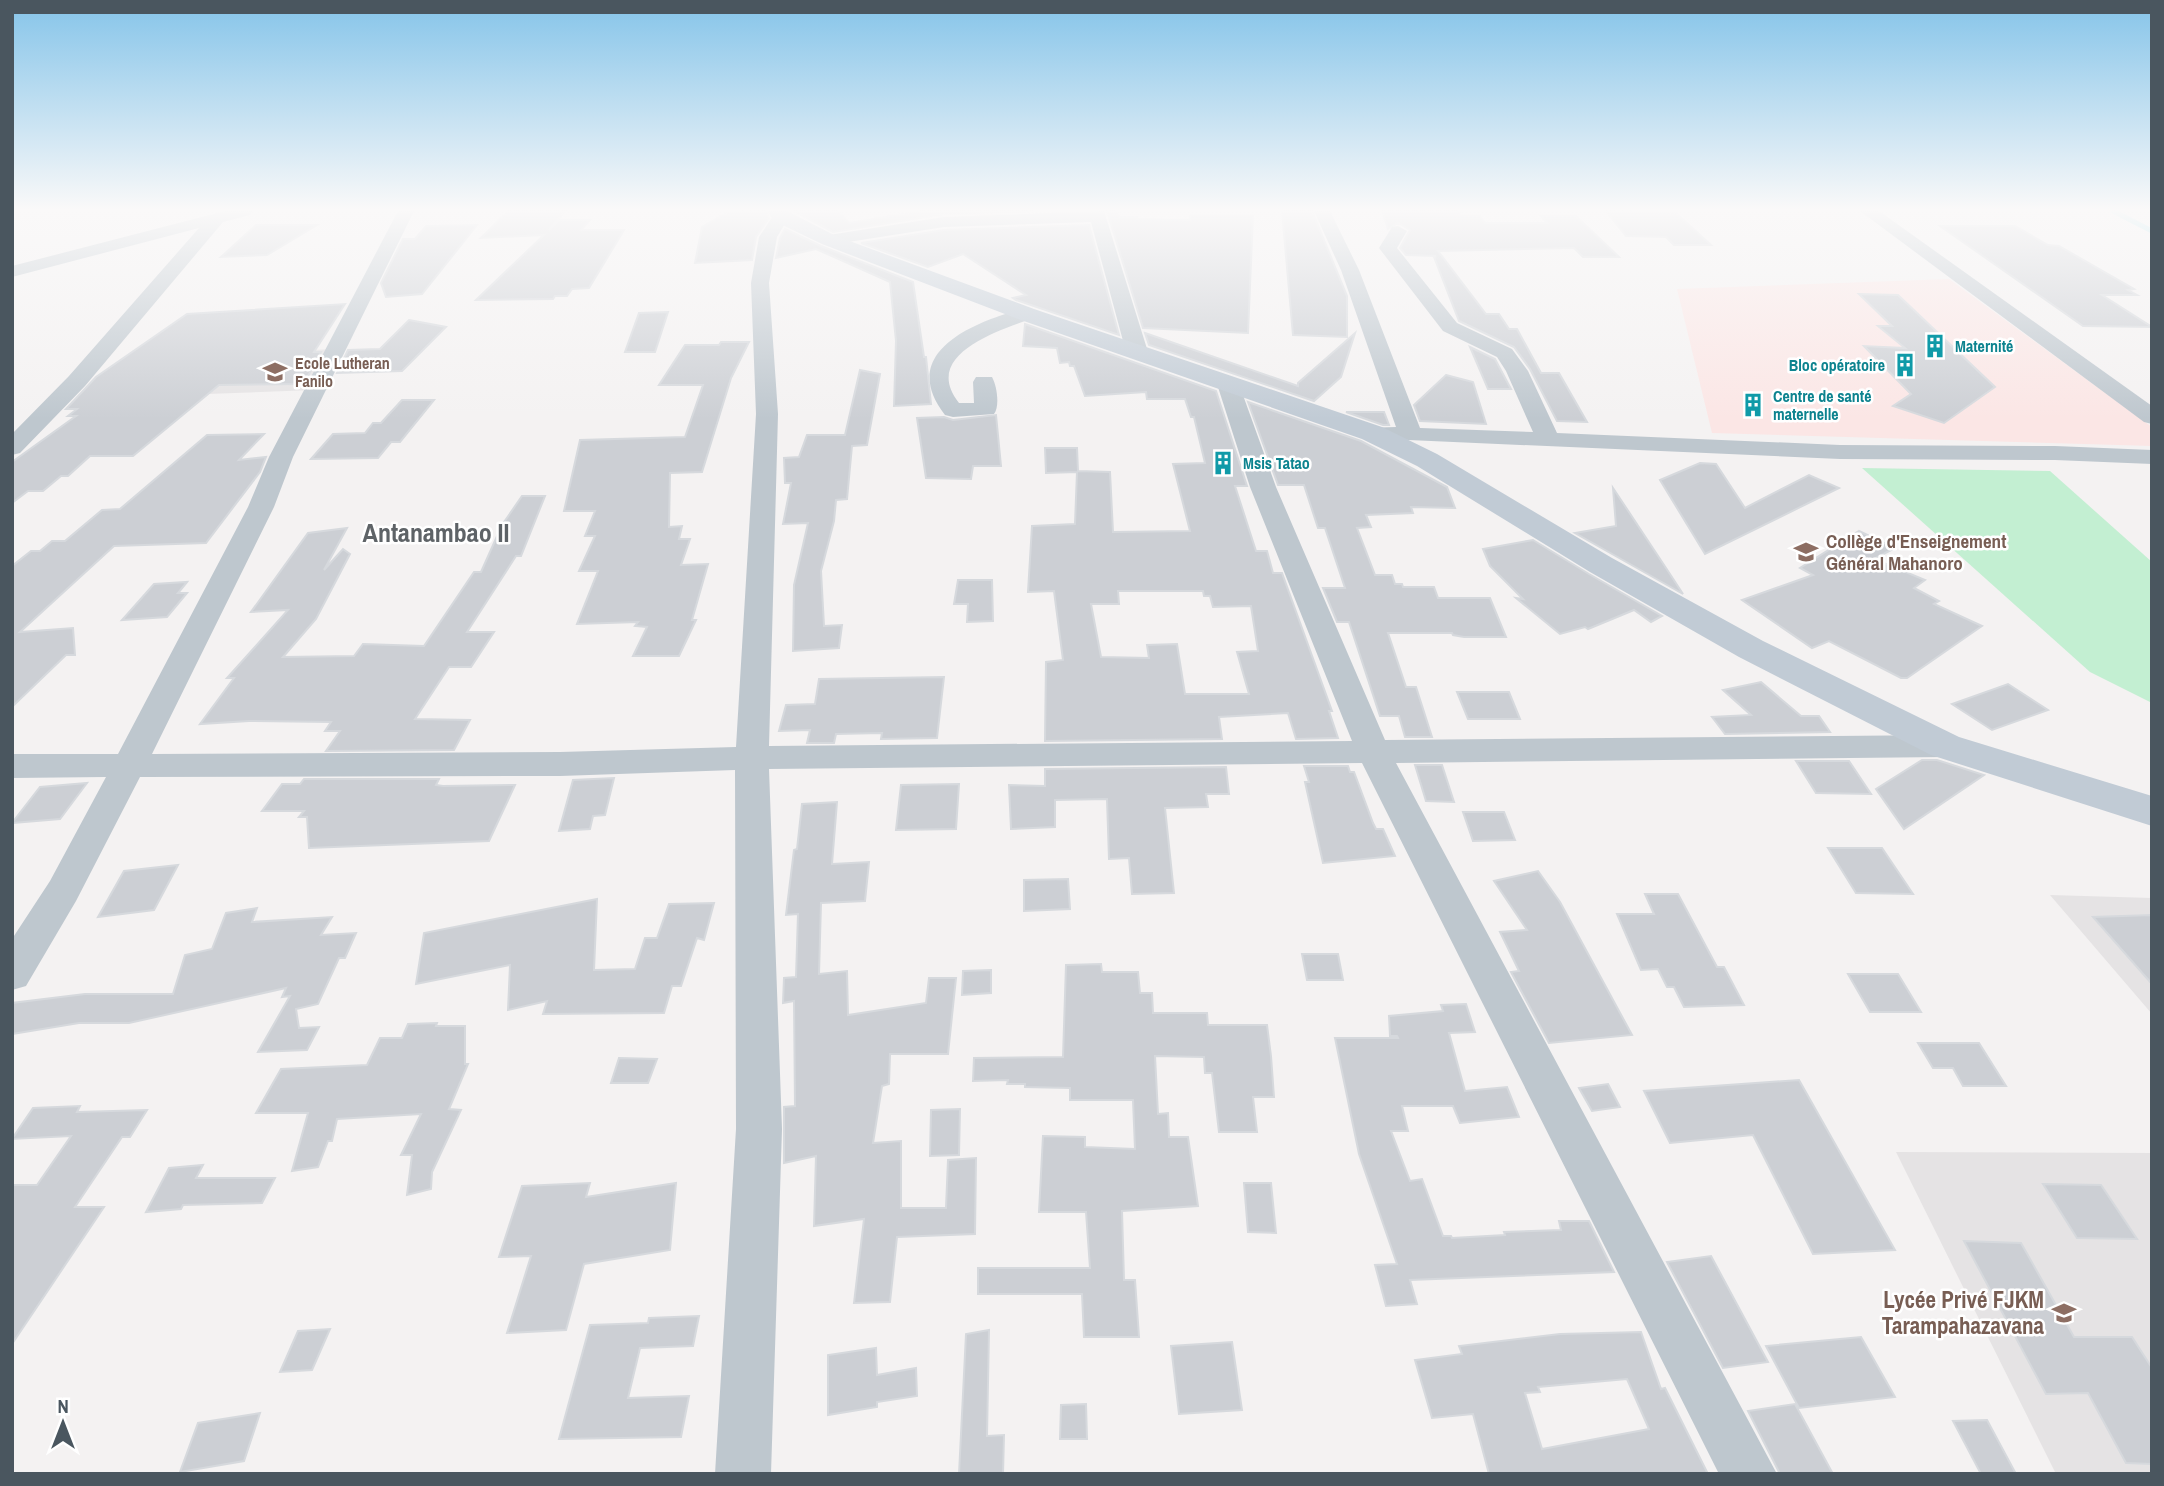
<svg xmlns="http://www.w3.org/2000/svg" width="2164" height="1486" font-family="'Archivo Narrow',sans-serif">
	<rect width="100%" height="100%" fill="#f4f2f2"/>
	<g fill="#e5e3e4">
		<polygon points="334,349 313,390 207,394 244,353"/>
		<polygon points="2050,895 2152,898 2152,1014"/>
		<polygon points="1896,1152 2152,1153 2152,1474 2056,1474"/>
	</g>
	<polygon fill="#fbe6e5" points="1949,279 2152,427 2152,446 1712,433 1677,289"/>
	<polygon fill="#c3efd2" points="1862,468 2050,471 2152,562 2152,703 2090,672"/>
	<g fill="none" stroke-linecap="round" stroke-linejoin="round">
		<polyline stroke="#92ddea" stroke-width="5" points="2113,211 2152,231"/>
	</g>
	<g fill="#cccfd4" stroke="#d6d9dd" stroke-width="2" fill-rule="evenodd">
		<polygon points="508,211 565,211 549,230 559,220 590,220 581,230 624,230 589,288 572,289 567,296 555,296 553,299 476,300 544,235 481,238"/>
		<polygon points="765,211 769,218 756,237 752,260 695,263 702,227 728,212"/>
		<polygon points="794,211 838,211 849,223 921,211 1034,211 944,214 833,232"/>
		<polygon points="1107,211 1117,211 1120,217 1137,217 1137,219 1190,220 1190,215 1253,215 1248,333 1143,328"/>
		<polygon points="1282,211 1312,211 1347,296 1347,337 1293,335"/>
		<polygon points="1382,211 1458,211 1462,216 1480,216 1485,223 1547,223 1541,216 1576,216 1619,257 1583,257 1574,248 1438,251 1486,314 1499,314 1509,329 1517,329 1541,373 1559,373 1587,422 1557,421 1530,369 1514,347 1459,321 1434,257 1436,256 1406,255 1400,248 1410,230 1398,223 1388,229"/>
		<polygon points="1606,211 1676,213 1711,245 1674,245 1666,237 1626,236"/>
		<polygon points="256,225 317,225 267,255 221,257"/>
		<polygon points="477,225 422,294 386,297 381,283 403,239 415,239 426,226"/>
		<polygon points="1089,225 1119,335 1016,300 1013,298 1026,295 963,254 928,267 861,243 944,230"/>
		<polygon points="1940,226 2015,226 2048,245 2059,246 2134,289 2128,290 2137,295 2102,295 2152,327 2083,326"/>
		<polygon points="785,229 821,246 913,282 924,357 926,357 931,404 894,406 896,341 890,282 816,249 776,258 780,238"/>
		<polygon points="1859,294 1898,295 1995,387 1944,423 1893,406 1911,394 1864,346 1905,348 1878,326 1892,326"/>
		<polygon points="345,304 314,352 321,352 307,378 301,384 219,385 133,456 90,456 68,476 61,476 43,491 28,491 12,503 12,462 76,416 68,416 77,409 66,409 96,377 187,314"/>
		<polygon points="668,312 655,352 625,352 639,313"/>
		<polygon points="409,320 446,327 402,371 337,373 348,350 380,349"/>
		<path d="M1025,324L1216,391L1247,486H1235L1256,551H1267L1273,573H1282L1332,711H1329L1338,738L1296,739L1288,713L1219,717L1222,739L1045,741L1046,662L1063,660L1054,591L1028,592L1032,526L1075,524L1077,472L1046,473L1045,448H1077L1078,471L1110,472L1113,532L1190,531L1173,464L1205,463L1194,417H1191L1185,399H1147L1146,392L1085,396L1074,366H1070L1069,362L1060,363L1057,348L1023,346ZM1118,591H1203L1204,596H1210L1213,607L1251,606L1258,651L1237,652L1249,694H1185L1177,644L1147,645L1149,658L1101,657L1091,604H1119Z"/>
		<polygon points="1145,333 1298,386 1298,383 1355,333 1341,377 1314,401 1149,345"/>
		<polygon points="721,342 749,342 731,378 702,472 670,473 669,527 682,526 679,539 690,539 681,565 708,564 692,620 696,620 679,656 633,656 647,627 635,626 638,622 577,624 598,571 579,571 595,536 585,536 595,511 564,511 580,440 685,437 703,385 659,385 685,345 719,345"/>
		<polygon points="1470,347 1495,359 1511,389 1488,389"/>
		<polygon points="860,370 880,374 867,445 852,446 847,499 836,500 834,521 821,571 824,626 842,625 839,648 793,651 794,585 808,523 783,524 791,483 785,483 784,458 799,457 807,435 845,435"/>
		<polygon points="1446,375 1473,382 1486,424 1420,421 1414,405"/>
		<polygon points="402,400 434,400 400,442 391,442 378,458 311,459 333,434 365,433 373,423 381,423"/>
		<polygon points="1248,402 1361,441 1447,487 1455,508 1411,507 1413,513 1366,515 1371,527 1357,528 1375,575 1392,575 1395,584 1402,584 1403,587 1434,587 1438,598 1490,598 1506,637 1464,637 1453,635 1452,633 1388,633 1406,687 1416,687 1432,737 1405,737 1399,716 1380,716 1349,622 1337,622 1323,588 1345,588 1325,528 1318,528 1304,485 1278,485"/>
		<polygon points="1346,412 1384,412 1389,425 1383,425"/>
		<polygon points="996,415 1001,466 973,466 971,479 926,478 917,418 944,417 953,420"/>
		<polygon points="264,434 239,460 266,457 260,472 206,543 114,546 20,632 73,628 75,655 66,655 12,707 12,566 31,551 40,551 52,541 65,541 102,510 120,509 207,435"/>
		<polygon points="1700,463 1716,464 1745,508 1809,475 1839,488 1705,554 1660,480"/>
		<polygon points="1613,488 1666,568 1683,594 1575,533 1616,526"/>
		<polygon points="522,496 545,496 521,556 516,556 467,632 494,632 471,667 449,667 415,719 470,720 454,750 326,751 340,731 325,731 331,722 249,721 200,724 234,678 227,678 288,610 251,612 308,533 347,528 324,570 343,549 350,554 316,619 283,657 354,656 363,644 424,646 474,572 481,572 502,525"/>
		<polygon points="1859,531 1895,548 1874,559 1925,580 1914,588 1939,601 1934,604 1982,626 1907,678 1901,678 1829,641 1812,648 1742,600 1813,575 1800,568"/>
		<polygon points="1533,540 1589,574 1662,616 1651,622 1634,610 1588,629 1585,627 1560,634 1516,598 1523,599 1490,566 1483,549"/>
		<polygon points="958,580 992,580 993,621 967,622 968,604 954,604"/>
		<polygon points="187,582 178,593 187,593 167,617 122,620 154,584"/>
		<polygon points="944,677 937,738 881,739 882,733 836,734 834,743 807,743 810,730 779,731 786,705 815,704 819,679"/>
		<polygon points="1761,682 1801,716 1819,716 1830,732 1725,734 1712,717 1751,715 1723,690"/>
		<polygon points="2008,684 2048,710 1992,730 1952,704"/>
		<polygon points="1457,692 1509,692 1520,719 1468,719"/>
		<polygon points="1922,760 1937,760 1984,775 1904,829 1876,789"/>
		<polygon points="1796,761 1849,761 1871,794 1816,793"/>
		<polygon points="1415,765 1442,765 1454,802 1426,801"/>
		<polygon points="1304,766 1348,766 1350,772 1354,772 1373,823 1376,829 1383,829 1395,856 1323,863 1305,782 1309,782"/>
		<polygon points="1226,767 1229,794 1206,794 1208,807 1165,808 1174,893 1132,894 1129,858 1109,859 1107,799 1055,800 1055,827 1011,829 1009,785 1045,786 1045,769"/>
		<polygon points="614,778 605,815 593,816 590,829 559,831 573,780"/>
		<polygon points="304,779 439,779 436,785 443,786 515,785 489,841 309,848 307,817 299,817 304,811 262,811 282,784 300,784"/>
		<polygon points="87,783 60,819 12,823 40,787"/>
		<polygon points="959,784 956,829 896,830 901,785"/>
		<polygon points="837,802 832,864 869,862 865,901 821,903 819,974 847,971 848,1015 926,1003 929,978 956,978 948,1054 890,1054 889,1084 882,1086 873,1143 901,1141 901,1208 946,1208 948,1160 976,1158 975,1234 897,1237 890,1302 854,1303 864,1219 814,1226 816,1156 784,1163 784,1107 795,1106 794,1001 783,1003 784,978 796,977 798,914 786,915 794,850 797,849 802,804"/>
		<polygon points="1463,812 1504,812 1515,840 1473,841"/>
		<polygon points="1828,848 1882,848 1913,894 1856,893"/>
		<polygon points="178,865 154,910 98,917 124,871"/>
		<polygon points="1538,871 1560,902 1632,1035 1549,1043 1511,972 1519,971 1500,932 1527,930 1494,881"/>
		<polygon points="1068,879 1070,909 1024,911 1024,880"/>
		<polygon points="1645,894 1678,894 1717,967 1724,967 1744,1005 1684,1007 1674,987 1667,987 1658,969 1641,970 1617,914 1654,914"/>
		<polygon points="597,899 594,970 635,969 645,938 657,938 669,904 714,903 704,940 697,938 681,986 672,986 664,1013 543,1014 547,1001 508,1010 510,965 416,984 424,933"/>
		<polygon points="257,908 252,922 332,917 321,935 356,933 345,958 339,958 318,1004 296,1009 299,1028 319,1027 307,1050 258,1052 290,996 282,997 286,988 129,1023 79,1023 12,1034 12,1003 85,994 173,994 185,955 212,949 226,913"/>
		<polygon points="2152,915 2152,984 2093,917"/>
		<polygon points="1302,954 1338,954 1343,980 1307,980"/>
		<polygon points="1101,964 1102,972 1138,972 1140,993 1152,993 1153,1013 1207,1013 1208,1025 1267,1025 1271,1056 1274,1097 1253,1097 1257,1132 1219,1132 1212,1073 1205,1073 1204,1057 1155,1056 1158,1114 1168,1113 1169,1137 1188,1137 1198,1206 1122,1211 1124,1280 1135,1280 1139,1337 1084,1337 1082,1294 978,1294 978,1268 1090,1268 1086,1212 1039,1212 1043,1136 1085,1137 1085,1147 1135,1149 1133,1100 1070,1100 1070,1088 1025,1087 1025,1084 1007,1084 1008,1080 973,1081 974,1058 1063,1057 1066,965"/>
		<polygon points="991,970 991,993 962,995 963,971"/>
		<polygon points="1848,974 1898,974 1921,1012 1870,1012"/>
		<polygon points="1466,1004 1475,1032 1449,1033 1465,1091 1507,1087 1519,1117 1460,1123 1453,1106 1402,1106 1408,1131 1391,1131 1410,1181 1422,1179 1443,1236 1451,1236 1452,1238 1505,1235 1504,1232 1561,1230 1559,1221 1589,1221 1614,1272 1410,1280 1417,1304 1386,1306 1375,1265 1397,1264 1359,1154 1335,1038 1398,1038 1397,1036 1390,1036 1389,1016 1443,1011 1441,1005"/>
		<polygon points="437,1023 436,1026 465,1026 465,1064 468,1064 449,1109 461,1110 432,1172 431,1189 407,1195 412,1155 401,1155 421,1114 337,1119 332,1141 328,1141 318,1167 292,1171 308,1113 256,1113 281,1069 367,1065 380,1038 402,1038 408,1024"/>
		<polygon points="1918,1043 1979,1043 2006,1086 1963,1086 1953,1068 1933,1068"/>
		<polygon points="619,1058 657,1059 648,1083 611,1083"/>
		<polygon points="1799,1080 1895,1250 1813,1254 1753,1135 1670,1143 1644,1091"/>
		<polygon points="1608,1084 1620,1107 1592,1111 1579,1088"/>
		<polygon points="80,1106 77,1112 147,1110 130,1137 122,1137 75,1207 104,1207 12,1344 12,1185 37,1185 71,1136 12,1139 33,1108"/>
		<polygon points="960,1109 959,1155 930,1156 931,1110"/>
		<polygon points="203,1165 196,1178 275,1178 262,1203 183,1205 181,1209 146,1212 169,1168"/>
		<polygon points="590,1183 586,1197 676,1183 670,1250 584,1264 566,1330 507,1333 531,1256 499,1257 522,1186"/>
		<polygon points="1244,1183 1271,1183 1276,1233 1248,1232"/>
		<polygon points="2043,1184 2101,1185 2137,1239 2077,1238"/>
		<polygon points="1964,1241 2021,1243 2074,1337 2132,1337 2152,1368 2152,1464 2126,1463 2088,1393 2046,1394"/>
		<polygon points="1711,1256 1768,1362 1723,1368 1667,1262"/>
		<polygon points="699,1316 693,1346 640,1348 628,1398 689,1396 681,1437 559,1439 590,1325 648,1323 649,1318"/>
		<polygon points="330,1329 312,1370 280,1372 298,1331"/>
		<polygon points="989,1330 987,1436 1004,1435 1003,1474 959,1474 966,1334"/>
		<path d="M1641,1332L1661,1389L1665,1388L1708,1474H1489L1473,1414L1432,1418L1415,1360L1462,1354L1459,1346L1560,1334ZM1627,1379L1649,1429L1542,1449L1525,1393L1540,1392L1538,1387Z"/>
		<polygon points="1861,1337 1895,1397 1799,1408 1766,1346"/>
		<polygon points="1232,1342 1242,1410 1179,1414 1171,1346"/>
		<polygon points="876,1348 877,1375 916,1368 917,1396 877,1402 877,1407 828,1415 828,1355"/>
		<polygon points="1086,1404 1087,1439 1060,1439 1061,1405"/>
		<polygon points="1795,1404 1833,1474 1780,1474 1748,1411"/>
		<polygon points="260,1413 244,1461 180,1472 198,1423"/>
		<polygon points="1987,1420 2016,1474 1981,1474 1953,1421"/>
	</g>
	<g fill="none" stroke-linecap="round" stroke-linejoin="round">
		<g fill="#bec7ce" fill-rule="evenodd">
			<polygon points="225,211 252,211 250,215 223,222 85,386 20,453 12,455 12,434 69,376 199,228 12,277 12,266"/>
			<polygon points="398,211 414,211 293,457 274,507 152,754 560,752 736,747 756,414 751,283 759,237 775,213 781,212 789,217 777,237 769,283 778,414 769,746 1352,741 1250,487 1217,384 1220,379 1236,379 1239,384 1276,487 1385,740 1945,735 1957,738 1962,746 1957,754 1945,757 1396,763 1777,1474 1719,1474 1362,763 769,769 782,1129 771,1474 715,1474 736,1129 735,770 560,776 140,777 76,901 26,986 12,990 12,939 50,881 106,777 12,778 12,754 118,754 248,507 269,457"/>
			<polygon points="1104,211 1148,352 1144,356 1130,356 1126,352 1091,222 944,227 829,245 820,240 829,235 944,217"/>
			<polygon points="1314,211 1330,211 1359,270 1420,428 1533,432 1506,371 1497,357 1443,331 1379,248 1392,227 1398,226 1407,231 1397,248 1457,323 1512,349 1528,371 1557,433 1840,445 2055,446 2152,450 2152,464 2055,460 1840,459 1364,438 1360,433 1364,428 1396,427 1341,270"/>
			<polygon points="1860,211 1879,211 2152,406 2152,424 2144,422"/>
			<path d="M1026,308L1033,310L1036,314L1033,318C1001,330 920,354 959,403H974L973,382L976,377H992C997,386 1000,406 994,414L953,417L945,415C896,352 975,321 1026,308Z"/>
		</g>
		<polygon fill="#c1cbd5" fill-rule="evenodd" points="767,211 787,211 836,236 1034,309 1382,427 1437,454 1612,558 1763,641 1959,737 2152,796 2152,826 1931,755 1739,657 1590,572 1417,466 1362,439 1018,319 822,244 774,221"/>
	</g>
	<linearGradient id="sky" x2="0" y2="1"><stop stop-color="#85c4e9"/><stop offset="0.5" stop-color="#faf9f9"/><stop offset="1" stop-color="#faf9f9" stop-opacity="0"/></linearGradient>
	<rect width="2164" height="419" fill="url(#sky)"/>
	<defs>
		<g id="building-bare" transform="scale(1.89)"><path d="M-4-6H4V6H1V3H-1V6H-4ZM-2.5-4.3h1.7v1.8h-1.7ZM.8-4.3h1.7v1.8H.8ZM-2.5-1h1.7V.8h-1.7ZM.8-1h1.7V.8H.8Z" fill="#0f9aa8" stroke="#fff" stroke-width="2.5" paint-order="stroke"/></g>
		<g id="school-bare" transform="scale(1.89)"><path d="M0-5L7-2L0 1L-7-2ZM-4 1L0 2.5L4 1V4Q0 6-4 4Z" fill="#8d6e63" stroke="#fff" stroke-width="2.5" paint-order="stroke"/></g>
	</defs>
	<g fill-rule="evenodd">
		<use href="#building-bare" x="1935" y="346"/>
		<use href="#building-bare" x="1905" y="365"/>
		<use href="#school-bare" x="275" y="372"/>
		<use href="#building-bare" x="1753" y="405"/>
		<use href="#building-bare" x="1223" y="463"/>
		<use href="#school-bare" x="1806" y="552"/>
		<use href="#school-bare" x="2064" y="1313"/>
	</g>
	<g text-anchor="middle" stroke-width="5" stroke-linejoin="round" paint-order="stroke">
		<g font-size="16" font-weight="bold" fill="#0d838f" stroke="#fff" text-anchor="start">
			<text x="1955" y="352">Maternité</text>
			<text x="1885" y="371" text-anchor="end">Bloc opératoire</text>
			<text x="1773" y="402">Centre de santé<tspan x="1773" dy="18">maternelle</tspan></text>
			<text x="1243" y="469">Msis Tatao</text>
		</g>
		<g font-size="16" font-weight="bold" fill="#785e54" stroke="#fff" text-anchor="start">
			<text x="295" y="369">Ecole Lutheran<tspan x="295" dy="18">Fanilo</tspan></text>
		</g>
		<g font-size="19" font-weight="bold" fill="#785e54" stroke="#fff" text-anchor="start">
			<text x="1826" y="548">Collège d'Enseignement<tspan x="1826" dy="22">Général Mahanoro</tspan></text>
		</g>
		<g font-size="23" font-weight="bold" fill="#785e54" stroke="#fff" text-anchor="end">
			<text x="2044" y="1308">Lycée Privé FJKM<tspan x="2044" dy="26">Tarampahazavana</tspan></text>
		</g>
		<g font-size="26" font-weight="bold" fill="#5e6367" stroke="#fff">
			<text x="436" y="542">Antanambao II</text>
		</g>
	</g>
	<rect width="2164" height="1486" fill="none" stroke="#4a565f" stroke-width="28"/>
	<g transform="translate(63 1423)" stroke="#ffffff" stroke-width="5" paint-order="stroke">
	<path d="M0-5L12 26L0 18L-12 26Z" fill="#4a565f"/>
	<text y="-10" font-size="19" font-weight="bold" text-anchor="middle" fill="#4a565f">N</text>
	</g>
</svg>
